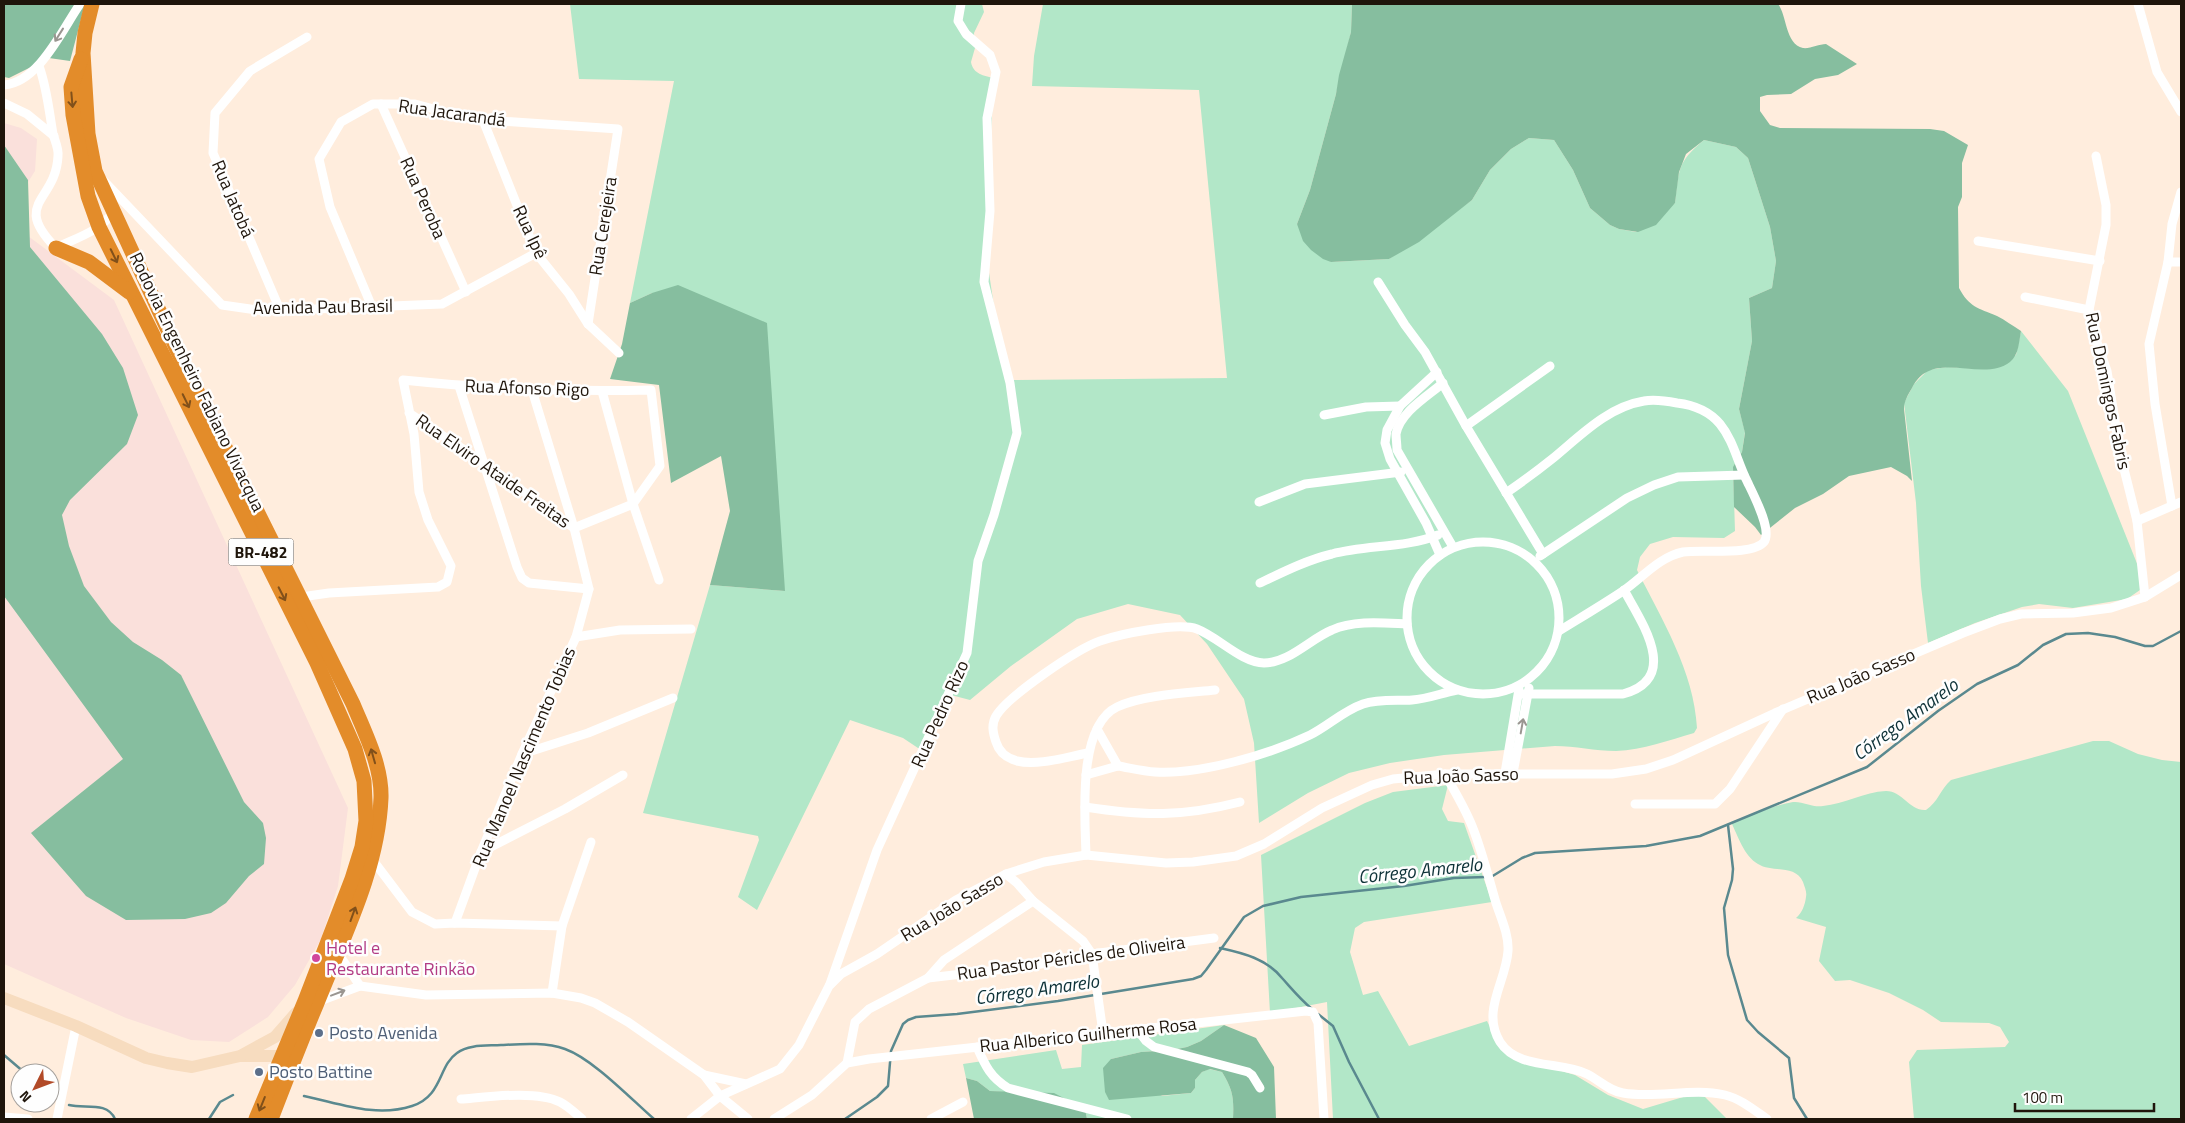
<svg xmlns="http://www.w3.org/2000/svg" width="2185" height="1123" font-family="'Titillium Web',sans-serif">
	<rect width="100%" height="100%" fill="#ffeddd"/>
	<polygon fill="#fae0db" points="4,123 21,128 37,139 35,171 18,198 28,236 114,300 348,808 338,886 321,939 295,985 268,1017 229,1042 191,1040 126,1018 4,964"/>
	<g fill="#b2e7c8">
		<path d="M570,4H982L984,12L974,33L975,48L971,62C973,74 984,76 994,78L985,246L1005,380L1227,378L1199,90L1032,86L1034,56L1043,4H1352L1351,32L1336,94L1310,190L1297,224L1331,262L1389,259L1472,200L1490,170L1511,149L1529,138L1554,140L1573,170L1590,208L1610,225L1619,229L1636,232L1675,203C1679,170 1677,162 1704,140L1736,147L1748,158L1770,227L1776,261L1772,288L1749,298L1752,341L1739,409L1745,432L1742,452L1733,468L1735,531L1724,538L1673,537L1650,544L1640,557L1637,570C1662,620 1694,671 1697,728L1694,733C1669,740 1643,750 1616,751C1595,751 1575,746 1555,746L1444,755L1390,763L1349,773L1308,793L1259,823L1254,743L1244,699L1207,644L1180,615L1128,604L1077,619L1011,666L970,700L951,695L921,750L903,738L850,720L757,910L738,897L759,840L758,836L643,813L710,585L785,591L652,293L630,303L674,81L579,79Z"/>
		<polygon points="2021,331 2068,391 2140,571 2140,590 2127,599 2073,608 2039,604 2022,607 1975,623 1928,643 1921,586 1916,503 1904,403 1914,384 1928,370 1947,367 1982,369 1998,367 2016,355"/>
		<path d="M2093,741H2109L2138,754L2162,760L2181,762V1119H1914L1909,1062L1917,1050L2005,1047L2009,1042L2000,1027L1989,1023L1941,1022L1923,1010L1889,993L1850,980L1835,981L1819,961L1826,927L1796,918C1802,913 1805,905 1806,897C1807,892 1805,888 1803,882C1795,864 1772,873 1758,864C1744,856 1738,836 1731,822C1749,816 1775,805 1793,802C1803,801 1813,808 1823,806C1844,804 1864,792 1886,791C1903,791 1909,811 1926,810C1938,802 1940,790 1951,780Z"/>
		<polygon points="1448,785 1442,809 1448,821 1464,823 1492,902 1364,922 1355,928 1350,952 1363,995 1378,991 1409,1046 1487,1021 1499,1045 1555,1069 1575,1075 1608,1095 1643,1109 1700,1092 1727,1119 1333,1119 1327,1002 1270,1013 1261,855 1365,803 1393,792"/>
		<path d="M1224,1025L1201,1041L1187,1047L1172,1050L1141,1052L1111,1059L1162,1096L1191,1093L1195,1088V1080L1202,1072L1209,1069L1222,1072C1233,1090 1234,1098 1233,1119H1087L1085,1109L1019,1093L990,1091L977,1081L966,1078L963,1064L1056,1050L1062,1069L1081,1067L1082,1045Z"/>
	</g>
	<g fill="#86be9f">
		<polygon points="4,4 85,4 70,61 49,58 9,78 4,77"/>
		<path d="M1352,4H1778C1787,15 1785,44 1803,48C1810,49 1819,44 1826,44L1857,64L1838,75L1815,79L1791,94L1767,95L1760,97V111L1770,125L1780,128L1930,129L1944,131L1968,145L1962,163V197L1958,207L1959,288C1969,307 1978,308 1997,316C2005,320 2013,326 2021,331C2019,341 2019,355 2010,362C1982,384 1932,347 1912,388C1908,395 1904,401 1904,409L1912,481L1907,476L1891,467L1849,476L1823,494L1795,508L1761,535L1755,527L1734,507L1733,467L1742,452L1745,433L1739,409L1752,341L1749,298L1772,288L1776,261L1770,227L1748,158L1736,147L1704,140L1686,154L1679,172L1675,203L1656,225L1638,232L1619,229L1610,225L1590,208L1573,170L1554,140L1529,138L1511,149L1490,170L1472,200L1419,242L1389,259L1331,262L1323,259L1311,250L1303,241L1297,224L1310,190L1336,94L1339,75L1351,32Z"/>
		<polygon points="4,145 28,180 30,247 102,334 123,368 138,415 127,444 70,500 62,515 69,546 84,586 111,622 133,642 162,660 181,675 244,802 263,823 266,838 264,864 249,876 226,903 211,913 185,919 126,920 86,896 31,833 123,759 4,596"/>
		<polygon points="678,285 767,323 785,591 710,585 730,511 721,456 671,483 659,385 610,379 622,344 630,303 652,293"/>
		<path d="M1224,1025L1256,1038L1274,1067L1276,1119H1233C1234,1098 1233,1090 1222,1072L1210,1069L1202,1072L1195,1080V1088L1191,1093L1109,1100L1105,1092L1103,1068L1111,1059L1141,1052L1172,1050L1187,1047L1201,1041Z"/>
		<polygon points="966,1078 977,1081 990,1091 1054,1093 1085,1109 1087,1119 974,1119"/>
	</g>
	<g fill="none" stroke-linecap="round" stroke-linejoin="round">
		<g stroke="#5a898f" stroke-width="2.5">
			<polyline points="1728,825 1733,869 1732,880 1724,908 1728,955 1747,1020 1758,1032 1789,1058 1794,1098 1807,1119"/>
			<polyline points="1491,877 1522,858 1535,853 1646,846 1700,836 1867,767 1938,711 1977,684 2018,665 2043,645 2066,634 2088,633 2115,637 2145,646 2153,646 2181,631"/>
			<path d="M1220,948C1243,953 1267,959 1282,978C1292,989 1300,999 1312,1009"/>
			<polyline points="1318,1014 1333,1026 1349,1062 1379,1119"/>
			<polyline points="4,1055 25,1073"/>
			<path d="M304,1096C339,1103 375,1118 412,1106C443,1096 438,1066 457,1053C469,1044 487,1046 501,1045C522,1044 545,1042 565,1049C593,1059 631,1099 654,1119"/>
			<path d="M69,1105C85,1109 107,1101 115,1119"/>
			<polyline points="209,1119 220,1102 233,1095"/>
			<polyline points="845,1119 877,1097 888,1086 891,1051 903,1024 908,1020 916,1017 957,1014 1058,1001 1193,979 1201,976 1206,970 1244,917 1263,906 1301,897 1404,886 1454,878 1486,877"/>
		</g>
		<g stroke="#fff" stroke-width="9">
			<polyline points="2138,4 2157,72 2181,112"/>
			<path d="M39,66C47,88 49,111 53,134C55,141 59,149 58,156C56,202 11,202 56,248C76,238 101,231 113,212"/>
			<path d="M4,85C39,82 62,30 80,4"/>
			<polyline points="4,103 27,114 54,136"/>
			<polyline points="381,104 466,292"/>
			<polyline points="483,120 536,253 569,294 588,324 619,353"/>
			<polyline points="2096,156 2106,205 2106,225 2089,310 2091,325 2107,371 2120,453 2137,521 2145,597"/>
			<polyline points="103,180 222,305 264,311 442,304 536,253"/>
			<polyline points="1978,241 2100,261"/>
			<polyline points="2168,262 2181,262"/>
			<polyline points="1378,282 1405,325 1425,352 1466,426 1543,554"/>
			<polyline points="2025,297 2089,310"/>
			<polyline points="372,307 330,207 319,159 341,122 373,104 415,104 471,119 618,129 588,324"/>
			<polyline points="280,310 213,153 215,113 250,71 307,37"/>
			<polyline points="1437,372 1400,406 1387,430 1385,443 1390,459 1426,523 1440,555"/>
			<path d="M1443,383C1428,396 1400,412 1396,434C1396,438 1397,445 1397,450L1453,547"/>
			<polyline points="459,386 517,567 522,578 529,583 589,589"/>
			<polyline points="602,391 633,504 659,580"/>
			<polyline points="1324,415 1366,407 1400,406"/>
			<polyline points="1466,426 1550,366"/>
			<path d="M1506,493C1522,482 1537,471 1552,459C1579,437 1607,407 1644,401C1654,399 1667,401 1677,403C1694,405 1709,411 1720,424C1733,440 1737,460 1746,479C1752,492 1773,530 1764,542C1753,556 1701,549 1683,552C1659,557 1642,578 1623,591C1602,605 1580,618 1559,631"/>
			<polyline points="1259,502 1305,484 1401,472"/>
			<polyline points="2172,506 2155,404 2149,344 2168,262 2172,224 2181,192"/>
			<polyline points="2137,521 2181,502"/>
			<circle cx="1483" cy="618" r="76"/>
			<polyline points="1540,556 1627,498 1654,485 1678,477 1744,475"/>
			<path d="M1260,583C1283,572 1307,560 1332,554C1365,545 1406,548 1438,535"/>
			<path d="M301,597L329,593L438,587L447,582L451,566L428,520L419,492L414,434L403,380C486,389 568,392 651,390L660,466L633,504L574,528L485,464L409,413"/>
			<polyline points="576,637 620,630 691,629"/>
			<path d="M1519,694H1623C1681,678 1642,623 1624,590"/>
			<path d="M1097,729L1118,766C1130,768 1143,771 1155,772C1200,775 1270,754 1310,735C1328,726 1343,711 1363,704C1378,699 1396,701 1412,700C1427,699 1442,693 1457,690"/>
			<path d="M1088,753C1066,757 1038,766 1017,761C1006,758 999,752 996,742C993,733 991,725 996,716C1008,696 1077,649 1100,641C1120,634 1178,622 1197,629C1218,637 1242,663 1264,663C1289,663 1310,639 1332,630C1354,620 1383,623 1407,624"/>
			<polyline points="522,754 588,733 673,698"/>
			<polyline points="1505,773 1519,689"/>
			<polyline points="1513,773 1529,688"/>
			<path d="M1445,774C1455,792 1467,811 1474,831C1483,855 1489,879 1496,903C1501,918 1509,935 1508,951C1506,982 1481,1011 1500,1042C1518,1070 1561,1061 1587,1074C1599,1080 1609,1091 1623,1093C1657,1099 1692,1087 1725,1095C1741,1099 1754,1110 1767,1119"/>
			<polyline points="1086,775 1118,766"/>
			<polyline points="1635,804 1715,804 1730,789 1783,709"/>
			<path d="M1085,807C1144,816 1182,817 1240,802"/>
			<polyline points="481,852 565,809 623,775"/>
			<path d="M1086,855C1085,817 1077,726 1117,707C1142,695 1187,693 1215,690"/>
			<polyline points="372,859 412,912 435,924 455,923 562,926"/>
			<polyline points="1006,874 1017,883 1033,901 1083,941 1092,954 1103,1033"/>
			<polyline points="455,923 481,852 522,754 576,637 589,589 574,528 532,390"/>
			<polyline points="338,953 360,986"/>
			<polyline points="928,978 1030,966 1092,954 1214,938"/>
			<polyline points="830,984 877,850 967,653 978,561 994,515 1017,433 1010,383 984,282 990,211 987,118 996,72 990,55 966,34 958,21 961,4"/>
			<polyline points="552,993 562,926 591,842"/>
			<polyline points="317,1002 360,986 426,995 552,993 581,998 595,1003 628,1022 704,1075 720,1096 748,1119"/>
			<polyline points="1137,1029 1146,1041 1154,1047 1248,1072 1252,1075 1260,1088"/>
			<path d="M977,1047C985,1065 990,1077 1008,1088L1127,1119"/>
			<polyline points="847,1063 855,1022 869,1009 928,978 944,960 1033,901"/>
			<polyline points="704,1075 746,1084"/>
			<path d="M461,1099C487,1097 537,1090 560,1102C568,1106 575,1113 582,1119"/>
			<polyline points="4,1117 28,1119"/>
			<polyline points="57,1119 76,1026"/>
			<polyline points="691,1119 720,1096 780,1069 799,1045 829,986 841,974 877,954 956,900 1006,874 1044,862 1086,855 1166,863 1193,862 1236,856 1264,844 1322,808 1372,785 1393,779 1445,774 1612,774 1646,769 1673,760 1775,713 1963,633 2000,619 2021,614 2073,613 2111,608 2145,597 2181,575"/>
			<polyline points="774,1119 812,1095 847,1063 869,1059 1306,1011 1313,1012 1318,1023 1324,1119"/>
			<polyline points="931,1119 963,1102"/>
		</g>
		<g stroke="#f7dcbf" stroke-width="12">
			<polyline points="4,998 76,1026 146,1058 167,1063 192,1067 240,1056 289,1056"/>
			<polyline points="242,1055 275,1037 296,1013"/>
		</g>
		<g stroke="#e38c2a" stroke-width="15">
			<path d="M92,4L85,33L83,53L88,134L95,171L183,363L353,704C365,733 382,766 381,798C378,870 343,937 317,1003C301,1041 286,1080 271,1119"/>
			<polyline points="81,59 71,87 73,115 88,196 99,227 317,663 355,749 364,781 366,821 362,847 352,879 305,1001 256,1119"/>
			<polyline points="56,248 89,262 129,292"/>
		</g>
	</g>
	<defs><path id="oneway-shaft" d="M-6 0H5M1.5-3L5.5 0L1.5 3" fill="none" stroke-width="1.6" stroke-linecap="round" stroke-linejoin="round" transform="scale(1.25)"/></defs>
	<g stroke="#9a9691">
		<use href="#oneway-shaft" transform="translate(59 35) rotate(122)"/>
		<use href="#oneway-shaft" transform="translate(1522 726) rotate(-80)"/>
		<use href="#oneway-shaft" transform="translate(338 993) rotate(-21)"/>
	</g>
	<g stroke="#81501a">
		<use href="#oneway-shaft" transform="translate(72 100) rotate(85)"/>
		<use href="#oneway-shaft" transform="translate(114 256) rotate(64)"/>
		<use href="#oneway-shaft" transform="translate(186 401) rotate(64)"/>
		<use href="#oneway-shaft" transform="translate(282 594) rotate(63)"/>
		<use href="#oneway-shaft" transform="translate(373 756) rotate(-106)"/>
		<use href="#oneway-shaft" transform="translate(353 914) rotate(-70)"/>
		<use href="#oneway-shaft" transform="translate(262 1104) rotate(112)"/>
	</g>
	<circle fill="#d1479c" stroke="#fefefe" stroke-width="2" cx="316" cy="958" r="5"/>
	<g fill="#5c6f8a" stroke="#fefefe" stroke-width="2">
		<circle cx="319" cy="1033" r="5"/>
		<circle cx="259" cy="1072" r="5"/>
	</g>
	<g text-anchor="middle" stroke-width="5" stroke-linejoin="round" paint-order="stroke">
		<rect fill="#fefefe" stroke="#625b54" stroke-width="1" x="228.5" y="538.5" width="65" height="27" rx="4"/>
		<g font-size="16" font-weight="bold" fill="#1f150b">
			<text x="261" y="558">BR-482</text>
		</g>
		<g font-size="18" fill="#1f150b" stroke="#fefefe">
			<text transform="translate(452 113) rotate(8)" y="6">Rua Jacarandá</text>
			<text transform="translate(423 198) rotate(66)" y="6">Rua Peroba</text>
			<text transform="translate(233 199) rotate(67)" y="6">Rua Jatobá</text>
			<text transform="translate(603 226) rotate(-81)" y="6">Rua Cerejeira</text>
			<text transform="translate(530 232) rotate(65)" y="6">Rua Ipê</text>
			<text transform="translate(323 307) rotate(-1)" y="6">Avenida Pau Brasil</text>
			<text transform="translate(197 382) rotate(64)" y="6">Rodovia Engenheiro Fabiano Vivacqua</text>
			<text transform="translate(527 388) rotate(2)" y="6">Rua Afonso Rigo</text>
			<text transform="translate(2108 391) rotate(78)" y="6">Rua Domingos Fabris</text>
			<text transform="translate(493 471) rotate(35)" y="6">Rua Elviro Ataide Freitas</text>
			<text transform="translate(1861 676) rotate(-23)" y="6">Rua João Sasso</text>
			<text transform="translate(940 714) rotate(-66)" y="6">Rua Pedro Rizo</text>
			<text transform="translate(524 757) rotate(-67)" y="6">Rua Manoel Nascimento Tobias</text>
			<text transform="translate(1461 776) rotate(-2)" y="6">Rua João Sasso</text>
			<text transform="translate(952 907) rotate(-31)" y="6">Rua João Sasso</text>
			<text transform="translate(1071 958) rotate(-8)" y="6">Rua Pastor Péricles de Oliveira</text>
			<text transform="translate(1088 1035) rotate(-6)" y="6">Rua Alberico Guilherme Rosa</text>
		</g>
		<g font-size="18" fill="#b23c85" stroke="#fefefe" text-anchor="start">
			<text x="326" y="954">Hotel e<tspan x="326" dy="21">Restaurante Rinkão</tspan></text>
		</g>
		<g font-size="18" fill="#4e5e75" stroke="#fefefe" text-anchor="start">
			<text x="329" y="1039">Posto Avenida</text>
			<text x="269" y="1078">Posto Battine</text>
		</g>
		<g font-size="19" font-style="italic" fill="#0e3238" stroke="#fefefe">
			<text transform="translate(1905 719) rotate(-36)" y="7">Córrego Amarelo</text>
			<text transform="translate(1420 870) rotate(-6)" y="7">Córrego Amarelo</text>
			<text transform="translate(1037 989) rotate(-8)" y="7">Córrego Amarelo</text>
		</g>
	</g>
	<rect width="2185" height="1123" fill="none" stroke="#1f150b" stroke-width="10"/>
	<g transform="translate(35 1088) rotate(228)"><circle r="24" fill="#fefefe" stroke="#a5a19d"/>
	<path d="M0-4L9 19L0 12L-9 19Z" fill="#b24a28"/>
	<text y="-8" font-size="14" font-weight="bold" text-anchor="middle" fill="#1f150b">N</text>
	</g>
	<path d="M2015 1103v8h139v-8" fill="none" stroke="#1f150b" stroke-width="2.5"/>
	<text x="2022" y="1103" font-size="15" fill="#1f150b" stroke="#fefefe" stroke-width="4" paint-order="stroke">100 m</text>
</svg>
